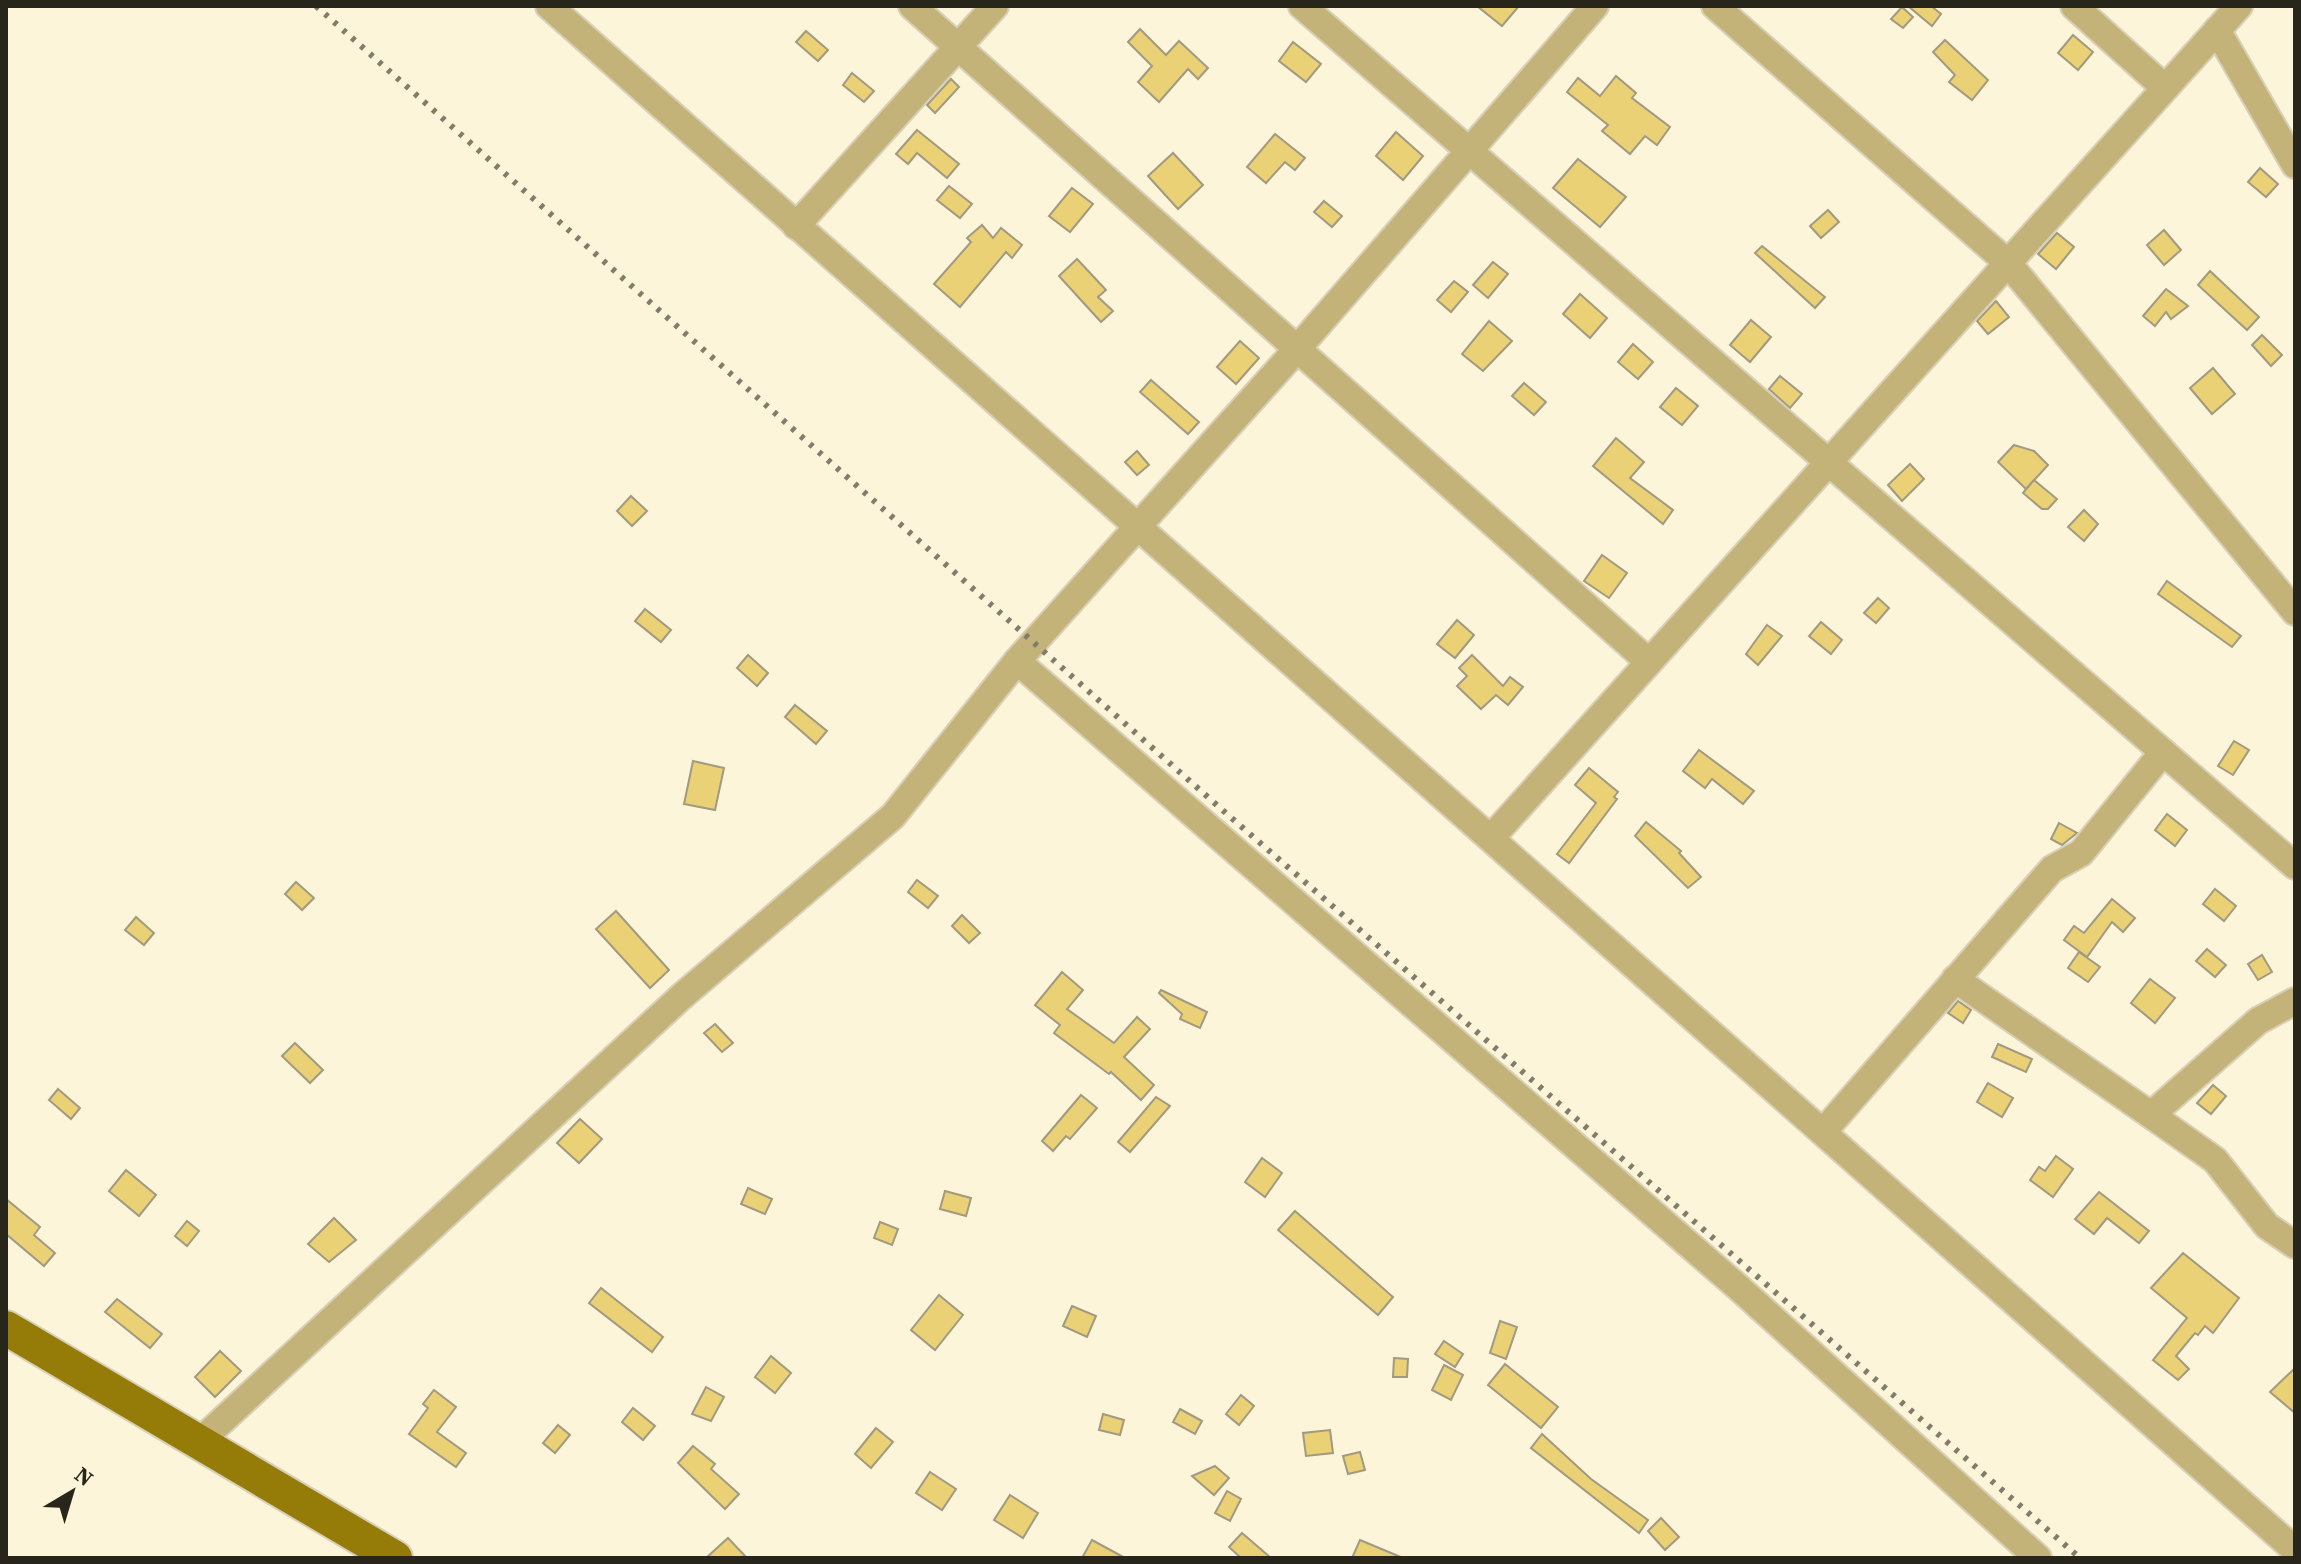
<svg xmlns="http://www.w3.org/2000/svg" width="2301" height="1564" font-family="'Source Serif 4',serif">
	<rect width="100%" height="100%" fill="#fdf5d9"/>
	<g fill="#ebd176" stroke="#a19a80" stroke-width="2">
		<polygon points="1477,6 1519,6 1502,26"/>
		<polygon points="1908,6 1931,6 1941,14 1932,26"/>
		<polygon points="1902,7 1913,17 1903,28 1891,19"/>
		<polygon points="1140,29 1166,55 1179,41 1208,68 1198,79 1188,69 1159,102 1138,82 1152,66 1128,42"/>
		<polygon points="806,31 828,50 818,61 796,42"/>
		<polygon points="2073,35 2093,52 2078,70 2058,53"/>
		<polygon points="1945,40 1988,80 1972,100 1949,82 1955,75 1933,52"/>
		<polygon points="1293,42 1321,64 1306,82 1279,61"/>
		<polygon points="852,73 874,91 864,102 843,85"/>
		<polygon points="1616,76 1636,93 1632,98 1670,127 1657,145 1645,136 1630,154 1602,131 1608,125 1567,92 1578,78 1600,96"/>
		<polygon points="951,79 959,87 935,113 927,105"/>
		<polygon points="917,130 959,164 947,178 917,153 908,164 896,154"/>
		<polygon points="1396,132 1423,156 1403,180 1376,156"/>
		<polygon points="1275,134 1305,158 1295,170 1285,162 1266,183 1247,167"/>
		<polygon points="1173,153 1203,185 1178,209 1148,176"/>
		<polygon points="1578,159 1626,197 1600,227 1553,188"/>
		<polygon points="2260,168 2278,184 2266,197 2248,182"/>
		<polygon points="949,186 972,204 960,218 937,200"/>
		<polygon points="1072,188 1093,204 1070,232 1049,216"/>
		<polygon points="1324,201 1342,216 1332,227 1314,212"/>
		<polygon points="1828,210 1839,222 1821,238 1810,226"/>
		<polygon points="982,225 993,238 1001,228 1022,245 1012,258 1006,252 960,307 934,284 971,242 967,238"/>
		<polygon points="2164,230 2181,250 2164,265 2147,245"/>
		<polygon points="2057,233 2074,247 2056,269 2038,254"/>
		<polygon points="1762,246 1825,297 1815,308 1755,253"/>
		<polygon points="1077,259 1106,290 1098,297 1113,311 1101,322 1059,276"/>
		<polygon points="1493,262 1508,274 1488,298 1473,285"/>
		<polygon points="2210,271 2259,317 2247,330 2198,285"/>
		<polygon points="1454,281 1468,292 1451,312 1437,300"/>
		<polygon points="2166,289 2188,306 2171,319 2166,312 2155,326 2143,316"/>
		<polygon points="1580,294 1607,318 1590,338 1563,314"/>
		<polygon points="1996,301 2009,317 1988,334 1977,321"/>
		<polygon points="1751,320 1771,337 1750,362 1730,345"/>
		<polygon points="1489,321 1512,341 1483,371 1462,354"/>
		<polygon points="2262,335 2282,355 2271,366 2252,345"/>
		<polygon points="1240,341 1259,358 1236,384 1217,367"/>
		<polygon points="1633,344 1653,362 1638,379 1618,362"/>
		<polygon points="2213,368 2235,394 2212,414 2190,388"/>
		<polygon points="1780,376 1802,394 1790,408 1769,389"/>
		<polygon points="1151,380 1199,422 1188,434 1140,392"/>
		<polygon points="1524,383 1546,402 1534,415 1512,396"/>
		<polygon points="1676,388 1698,406 1682,425 1660,407"/>
		<polygon points="1616,438 1644,462 1630,478 1673,510 1663,524 1593,466"/>
		<polygon points="2014,445 2034,451 2048,465 2026,489 1998,462"/>
		<polygon points="1137,451 1149,465 1137,475 1125,462"/>
		<polygon points="1910,464 1924,479 1902,501 1888,485"/>
		<polygon points="2034,480 2057,499 2048,509 2042,509 2023,493"/>
		<polygon points="631,496 647,511 632,526 617,511"/>
		<polygon points="2084,510 2098,524 2084,541 2068,527"/>
		<polygon points="1602,555 1627,573 1609,598 1584,581"/>
		<polygon points="2167,581 2241,636 2232,647 2158,594"/>
		<polygon points="1878,598 1889,608 1876,623 1864,613"/>
		<polygon points="645,609 671,630 661,642 635,621"/>
		<polygon points="1457,620 1474,635 1455,658 1437,644"/>
		<polygon points="1821,622 1842,640 1831,654 1809,636"/>
		<polygon points="1767,625 1782,636 1758,665 1746,654"/>
		<polygon points="748,655 768,673 757,686 737,668"/>
		<polygon points="1472,655 1503,686 1510,677 1523,687 1508,705 1496,695 1481,709 1457,686 1467,676 1459,668"/>
		<polygon points="795,705 827,731 816,744 785,717"/>
		<polygon points="2234,741 2249,750 2233,775 2218,766"/>
		<polygon points="1699,750 1754,791 1743,804 1712,779 1705,788 1683,771"/>
		<polygon points="693,761 724,768 715,810 684,804"/>
		<polygon points="1589,768 1618,792 1614,797 1617,799 1569,863 1557,854 1596,803 1575,785"/>
		<polygon points="2167,814 2187,830 2175,846 2155,830"/>
		<polygon points="1646,822 1681,851 1679,853 1701,877 1688,888 1635,836"/>
		<polygon points="2059,823 2077,833 2062,845 2051,839"/>
		<polygon points="917,880 938,896 928,908 908,892"/>
		<polygon points="296,882 314,898 302,910 285,894"/>
		<polygon points="2215,889 2236,906 2224,921 2203,904"/>
		<polygon points="2112,899 2135,918 2123,932 2112,922 2087,957 2064,940 2074,926 2084,933"/>
		<polygon points="616,911 669,970 650,988 596,929"/>
		<polygon points="962,915 980,933 969,943 952,926"/>
		<polygon points="136,917 154,933 144,945 125,930"/>
		<polygon points="2207,949 2226,965 2215,977 2196,961"/>
		<polygon points="2079,952 2100,967 2088,982 2068,968"/>
		<polygon points="2262,955 2272,972 2258,980 2248,964"/>
		<polygon points="1062,972 1083,990 1067,1009 1114,1043 1137,1017 1150,1029 1124,1057 1154,1085 1141,1100 1111,1072 1109,1074 1054,1033 1060,1025 1035,1005"/>
		<polygon points="2150,979 2175,998 2155,1023 2131,1003"/>
		<polygon points="1161,990 1207,1012 1200,1028 1180,1019 1182,1014 1159,993"/>
		<polygon points="1958,1001 1971,1010 1963,1023 1948,1013"/>
		<polygon points="715,1024 733,1043 722,1052 704,1033"/>
		<polygon points="295,1043 323,1070 310,1083 282,1056"/>
		<polygon points="1998,1044 2032,1059 2026,1072 1992,1057"/>
		<polygon points="1988,1083 2013,1098 2002,1117 1977,1102"/>
		<polygon points="2213,1085 2226,1096 2211,1114 2197,1103"/>
		<polygon points="58,1089 80,1108 71,1119 49,1100"/>
		<polygon points="1081,1095 1097,1108 1070,1139 1066,1136 1053,1151 1042,1141"/>
		<polygon points="1156,1097 1170,1106 1130,1152 1118,1142"/>
		<polygon points="580,1119 602,1139 579,1163 557,1143"/>
		<polygon points="2056,1156 2073,1169 2053,1197 2030,1180 2039,1167 2045,1171"/>
		<polygon points="1262,1158 1282,1173 1265,1197 1245,1182"/>
		<polygon points="126,1170 156,1195 139,1216 109,1191"/>
		<polygon points="748,1188 772,1199 765,1214 741,1204"/>
		<polygon points="945,1191 971,1198 966,1216 940,1209"/>
		<polygon points="2099,1192 2149,1231 2139,1243 2107,1218 2094,1234 2075,1219"/>
		<polygon points="6,1199 40,1227 34,1235 55,1253 44,1266 6,1234"/>
		<polygon points="1295,1211 1393,1297 1378,1315 1278,1230"/>
		<polygon points="334,1218 356,1240 329,1262 308,1244"/>
		<polygon points="187,1221 199,1231 187,1246 175,1236"/>
		<polygon points="880,1222 898,1229 892,1245 874,1238"/>
		<polygon points="2183,1253 2239,1298 2213,1333 2205,1326 2198,1335 2195,1333 2176,1356 2189,1369 2178,1380 2153,1360 2187,1318 2151,1288"/>
		<polygon points="601,1288 663,1337 652,1352 589,1303"/>
		<polygon points="939,1295 963,1315 935,1350 911,1330"/>
		<polygon points="117,1299 162,1334 150,1348 105,1312"/>
		<polygon points="1072,1306 1096,1316 1087,1337 1063,1326"/>
		<polygon points="1500,1321 1517,1327 1506,1359 1490,1353"/>
		<polygon points="1444,1341 1463,1354 1455,1367 1435,1354"/>
		<polygon points="220,1351 241,1371 215,1397 195,1377"/>
		<polygon points="771,1356 791,1373 775,1393 755,1377"/>
		<polygon points="1394,1358 1408,1359 1407,1377 1393,1377"/>
		<polygon points="1505,1364 1558,1407 1541,1428 1488,1385"/>
		<polygon points="1444,1365 1463,1375 1451,1400 1432,1390"/>
		<polygon points="2295,1368 2295,1413 2270,1392"/>
		<polygon points="706,1387 724,1397 711,1421 692,1414"/>
		<polygon points="434,1390 456,1407 437,1432 466,1453 456,1467 409,1434 428,1408 423,1404"/>
		<polygon points="1241,1395 1254,1406 1239,1425 1226,1414"/>
		<polygon points="633,1408 655,1426 643,1440 622,1422"/>
		<polygon points="1180,1409 1202,1421 1195,1434 1173,1422"/>
		<polygon points="1103,1414 1124,1420 1120,1435 1099,1430"/>
		<polygon points="558,1425 570,1435 555,1453 543,1443"/>
		<polygon points="876,1428 893,1442 871,1468 855,1454"/>
		<polygon points="1330,1430 1333,1453 1306,1456 1303,1433"/>
		<polygon points="1542,1434 1591,1479 1648,1520 1639,1533 1531,1448"/>
		<polygon points="693,1446 715,1464 711,1469 739,1494 725,1509 678,1463"/>
		<polygon points="1360,1452 1365,1470 1348,1474 1343,1456"/>
		<polygon points="1215,1466 1229,1478 1214,1495 1192,1476"/>
		<polygon points="930,1472 956,1489 942,1510 916,1493"/>
		<polygon points="1227,1491 1241,1499 1230,1521 1215,1513"/>
		<polygon points="1010,1495 1038,1513 1023,1538 994,1520"/>
		<polygon points="1661,1518 1679,1537 1665,1550 1648,1531"/>
		<polygon points="1242,1533 1271,1558 1241,1558 1229,1547"/>
		<polygon points="728,1538 747,1558 706,1558"/>
		<polygon points="1092,1540 1125,1558 1082,1558"/>
		<polygon points="1360,1540 1403,1558 1352,1558"/>
	</g>
	<g fill="none" stroke-linecap="round" stroke-linejoin="round">
		<g stroke="#d7d0b7" stroke-width="30">
			<g id="minor">
				<polyline points="549,6 2295,1550"/>
				<polyline points="912,6 1649,662"/>
				<polyline points="1302,6 2163,752"/>
				<polyline points="1715,6 2008,263 2295,612"/>
				<polyline points="2074,6 2165,88"/>
				<polyline points="2217,30 2295,165"/>
				<polyline points="796,226 995,6"/>
				<polyline points="1017,661 1739,1288 2038,1558"/>
				<polyline points="1491,838 2239,6"/>
				<polyline points="1955,979 2151,1115 2258,1021 2295,1001"/>
				<polyline points="2151,1115 2215,1160 2267,1226 2295,1245"/>
				<polyline points="1823,1132 2052,869 2081,853 2163,752 2295,866"/>
				<polyline points="198,1443 681,997 893,816 1017,661 1298,348 1595,6"/>
			</g>
		</g>
		<g stroke="#d7d0b7" stroke-width="38">
			<polyline id="major" points="6,1328 395,1558"/>
		</g>
		<use href="#minor" stroke="#c4b379" stroke-width="26"/>
		<use href="#major" stroke="#957b08" stroke-width="34"/>
		<polyline stroke="#817c6b" stroke-width="6" stroke-dasharray="4 8" stroke-linecap="butt" points="316,6 1227,814 2080,1558"/>
	</g>
	<rect width="2301" height="1564" fill="none" stroke="#28251b" stroke-width="16"/>
	<g transform="translate(72 1492) rotate(38)" stroke="#fdf5d9" stroke-width="6" paint-order="stroke">
	<path d="M0-6L14 30L0 20L-14 30Z" fill="#28251b"/>
	<text y="-12" font-size="22" font-weight="bold" text-anchor="middle" fill="#28251b">N</text>
	</g>
</svg>
